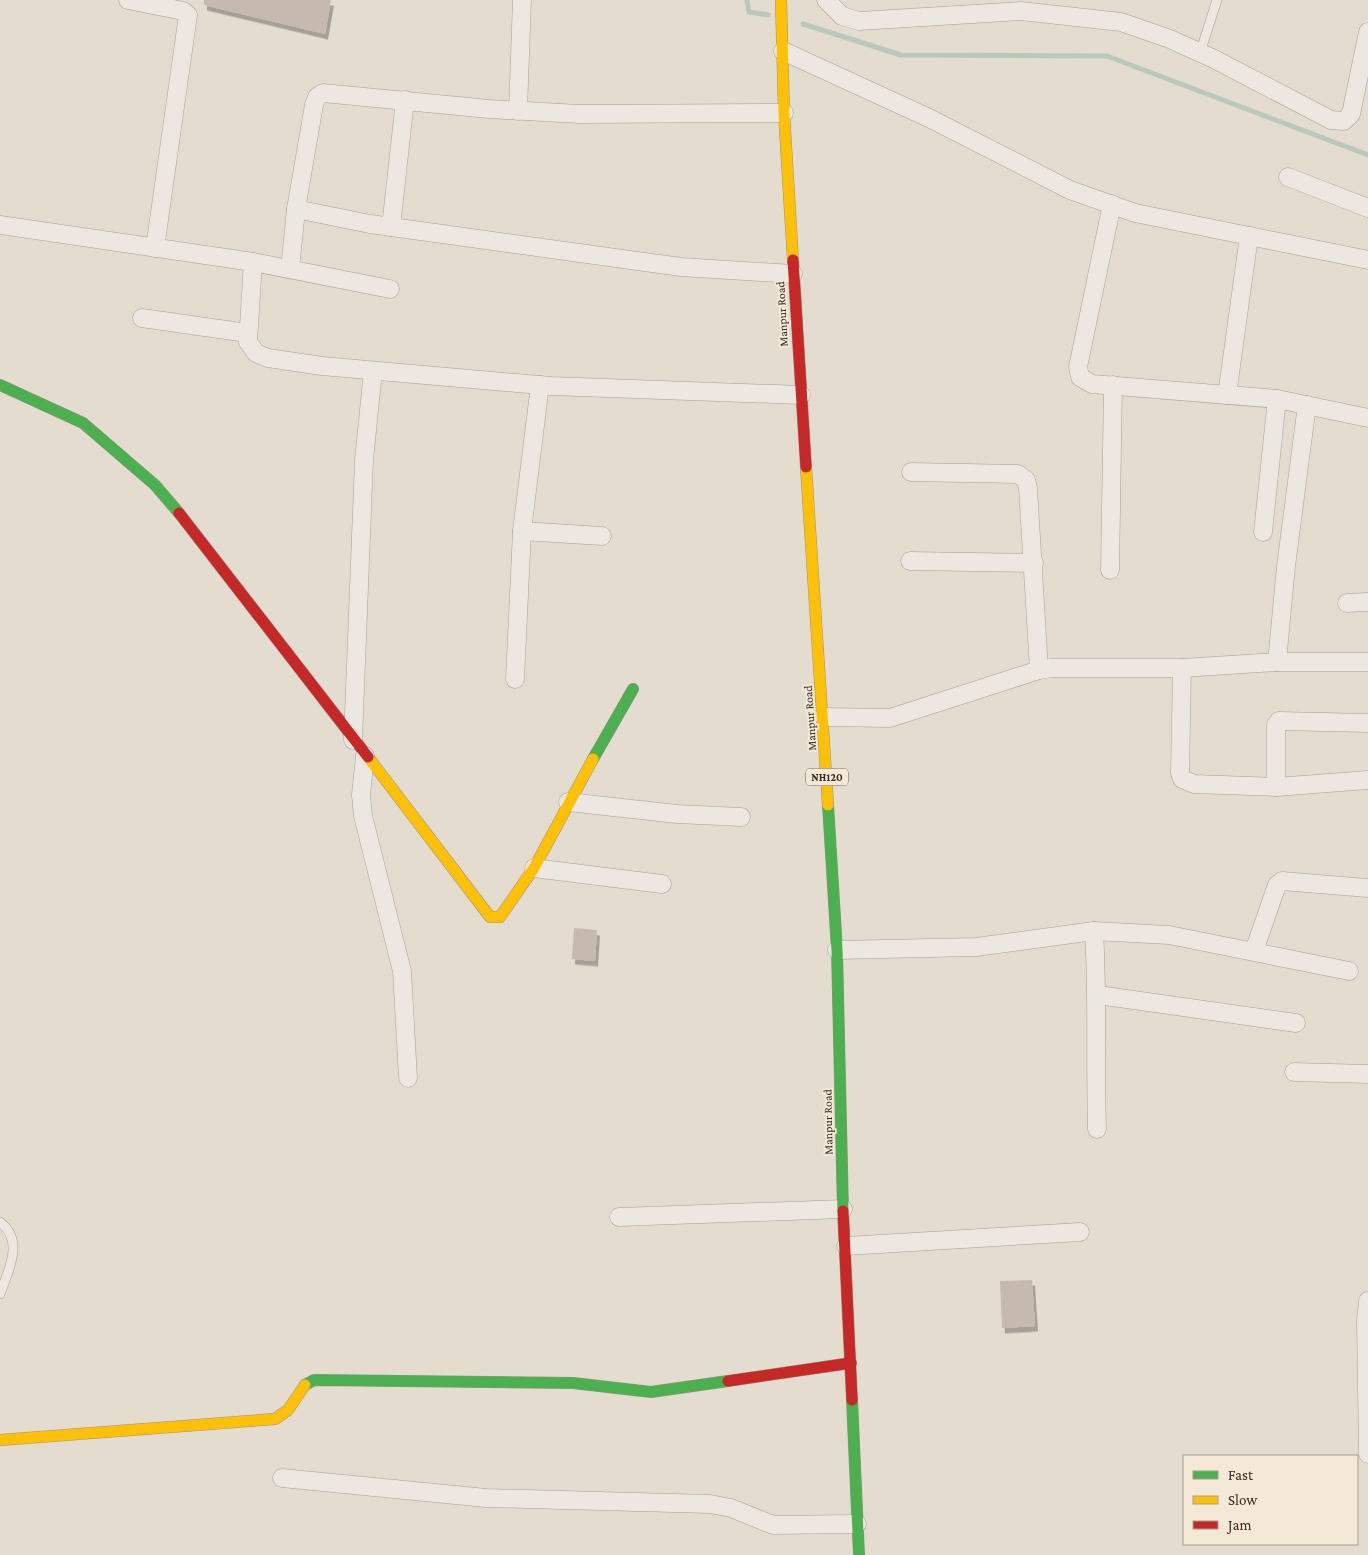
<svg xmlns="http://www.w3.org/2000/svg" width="1368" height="1555" font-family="'Crimson Pro',serif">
	<defs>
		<filter id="shadow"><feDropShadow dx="3" dy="5.5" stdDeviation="0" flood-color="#0004"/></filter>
	</defs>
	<rect width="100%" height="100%" fill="#e3dccf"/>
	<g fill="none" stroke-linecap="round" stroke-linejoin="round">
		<g stroke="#bac8be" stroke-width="5">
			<polyline points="747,0 749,12 768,15"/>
			<polyline points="803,24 901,55 1107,56 1368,155"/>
		</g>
	</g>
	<g fill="#c6bab0" filter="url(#shadow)">
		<polygon points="204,0 331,0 325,34 204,5"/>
		<polygon points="574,928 597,930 595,961 572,959"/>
		<polygon points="1032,1280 1035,1326 1002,1328 1000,1281"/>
	</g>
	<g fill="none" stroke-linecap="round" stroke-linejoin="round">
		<g stroke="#a8a198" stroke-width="10">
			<g id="lane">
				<polyline points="1200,53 1217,0"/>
				<path d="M0,1222C25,1241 8,1271 0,1294"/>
			</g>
		</g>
		<g stroke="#a8a198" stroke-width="19">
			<g id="street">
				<polyline points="128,0 183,11 188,15 155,248"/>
				<polyline points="826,0 842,16 859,21 1021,11 1121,22 1170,39 1214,59 1331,120 1344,121 1351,114 1368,32"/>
				<polyline points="783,51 929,118 1070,190 1135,213 1368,260"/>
				<polyline points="518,111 522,0"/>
				<polyline points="1288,177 1368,208"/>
				<polyline points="1112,204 1078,367 1080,377 1092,384 1277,399 1368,418"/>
				<polyline points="296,209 370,224 681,267 793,274"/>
				<polyline points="0,225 253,262 390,289"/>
				<polyline points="391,227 405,100"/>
				<polyline points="253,262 248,342 256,353 268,358 322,366 551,386 801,395"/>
				<polyline points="290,269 296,209 314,105 317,97 323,93 489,109 579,114 784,113"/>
				<polyline points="142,318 247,333"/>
				<polyline points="1227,395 1249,236"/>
				<polyline points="911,472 1018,474 1026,480 1028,488 1039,670"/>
				<polyline points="522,531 602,536"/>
				<polyline points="1263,532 1277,399"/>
				<polyline points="910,561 1034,563"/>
				<polyline points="1110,570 1113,385"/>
				<polyline points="1347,603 1368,602"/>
				<polyline points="1277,662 1286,566 1307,405"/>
				<polyline points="1182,668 1180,773 1182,779 1194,784 1276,787 1368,780"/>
				<polyline points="515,679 522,531 540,385"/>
				<polyline points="824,717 890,718 1039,670 1051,668 1182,668 1277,662 1368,662"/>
				<polyline points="353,740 364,460 373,371"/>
				<polyline points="365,756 361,795 363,816 402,971 408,1078"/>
				<polyline points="1276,787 1276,725 1279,721 1368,723"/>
				<polyline points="568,802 677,814 741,817"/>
				<polyline points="534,868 662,884"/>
				<path d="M1094,931C1098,997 1095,1063 1097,1129"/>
				<polyline points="837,950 976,947 1094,931 1169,935 1349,971"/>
				<polyline points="1254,951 1277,885 1282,881 1368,888"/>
				<polyline points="1098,995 1296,1023"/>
				<polyline points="1294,1072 1368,1074"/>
				<polyline points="619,1217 843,1209"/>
				<polyline points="846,1246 1080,1232"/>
				<polyline points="1368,1301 1366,1320 1368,1454"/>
				<polyline points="282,1478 486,1498 710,1504 731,1508 773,1525 857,1524"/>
			</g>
		</g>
		<g stroke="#989188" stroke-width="12">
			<g id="fast">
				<polyline points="0,385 83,423 155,485 179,513"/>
				<polyline points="593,759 633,689"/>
				<polyline points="828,805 837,950 843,1211"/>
				<polyline points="305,1385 314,1380 573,1383 651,1392 728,1381"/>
				<polyline points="852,1400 859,1555"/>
			</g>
		</g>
		<g stroke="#989188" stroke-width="12">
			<g id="slow">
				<polyline points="781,0 784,113 793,260"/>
				<polyline points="806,467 828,805"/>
				<polyline points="368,757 490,917 500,917 534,868 593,759"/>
				<polyline points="0,1440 275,1419 288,1410 305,1385"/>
			</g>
		</g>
		<g stroke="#989188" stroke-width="12">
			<g id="jam">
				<polyline points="793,260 806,467"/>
				<polyline points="179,513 368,757"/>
				<polyline points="843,1211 852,1400"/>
				<polyline points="728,1381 851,1363"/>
			</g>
		</g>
		<use href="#lane" stroke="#ece7e0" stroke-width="9"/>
		<use href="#street" stroke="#ece7e0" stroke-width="18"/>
		<use href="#fast" stroke="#4caf50" stroke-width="11"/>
		<use href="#slow" stroke="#ffc107" stroke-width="11"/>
		<use href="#jam" stroke="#c62828" stroke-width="11"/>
	</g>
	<g text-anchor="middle" stroke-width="4" stroke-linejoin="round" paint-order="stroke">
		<rect fill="#f3e9d6" stroke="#6f6357" stroke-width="1" x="806" y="768.5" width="42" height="17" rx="4"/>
		<g font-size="11" font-weight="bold" fill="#372a20">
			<text x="827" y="781">NH120</text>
		</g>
		<g font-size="12" fill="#372a20" stroke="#f3e9d6">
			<text transform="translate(782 314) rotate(-93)" y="4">Manpur Road</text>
			<text transform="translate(810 718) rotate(-94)" y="4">Manpur Road</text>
			<text transform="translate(828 1122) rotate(-91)" y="4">Manpur Road</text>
		</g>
	</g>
	<rect x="1183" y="1455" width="175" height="90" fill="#f3e9d6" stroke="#a89d8d"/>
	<rect x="1193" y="1471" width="25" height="8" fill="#4caf50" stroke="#a89d8d"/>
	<text x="1228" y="1480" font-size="15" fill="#372a20">Fast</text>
	<rect x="1193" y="1496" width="25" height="8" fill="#ffc107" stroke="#a89d8d"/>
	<text x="1228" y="1505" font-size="15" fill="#372a20">Slow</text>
	<rect x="1193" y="1521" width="25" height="8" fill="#c62828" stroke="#a89d8d"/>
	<text x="1228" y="1530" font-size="15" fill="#372a20">Jam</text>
</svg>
